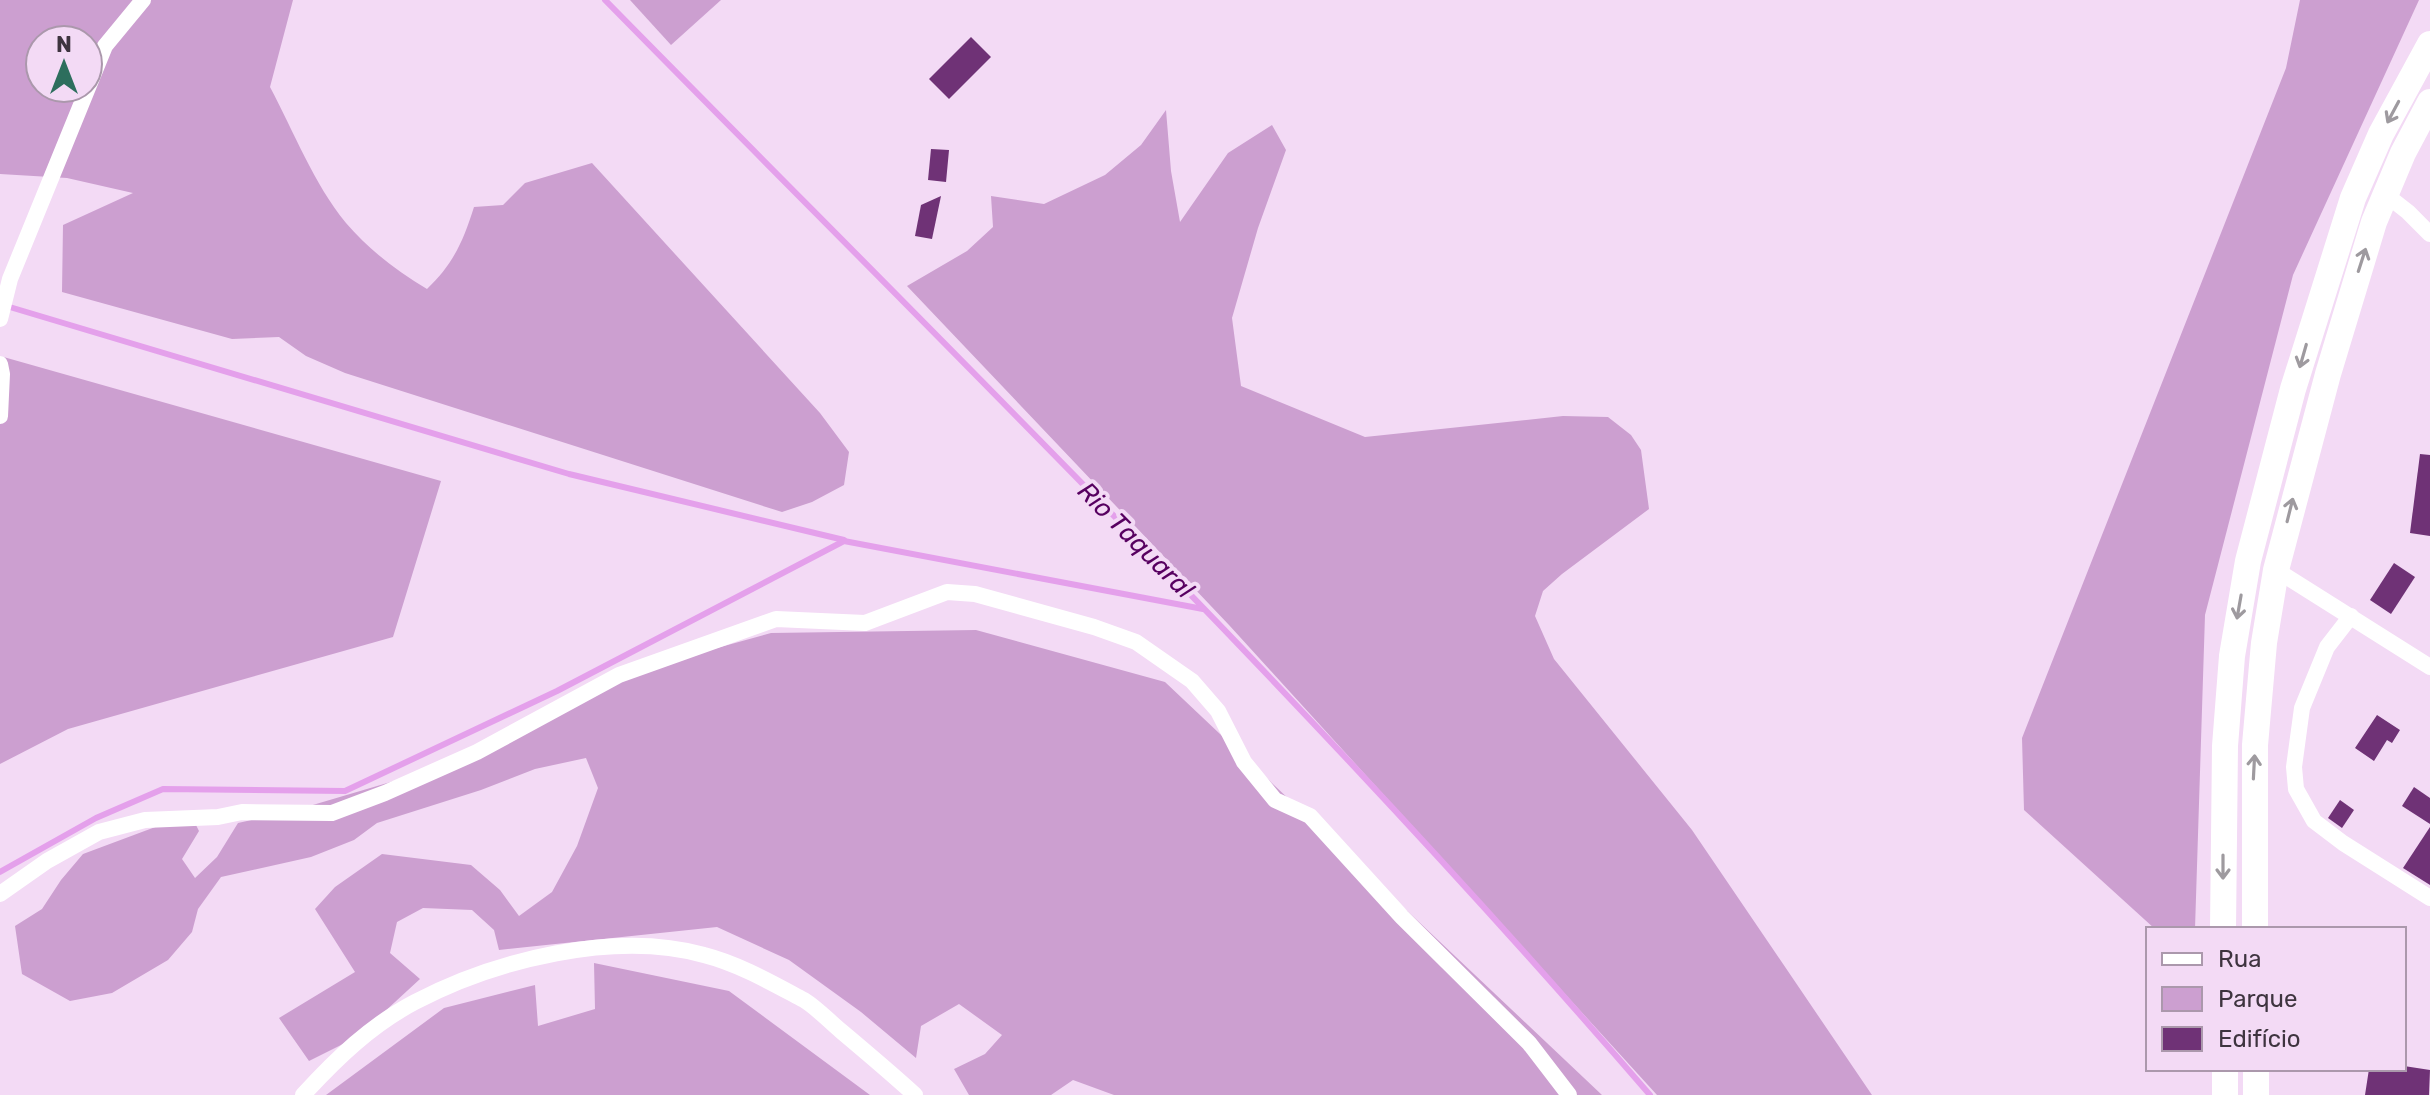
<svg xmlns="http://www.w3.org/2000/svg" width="2430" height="1095" font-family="Rubik,sans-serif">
	<rect width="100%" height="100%" fill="#f3daf5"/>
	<g fill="#cc9fd0" fill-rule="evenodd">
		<path d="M0,0H293L270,87C294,132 314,184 346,223C369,250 397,271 427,289C453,264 463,242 474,207L503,205L525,183L592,163L820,413L849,452L844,485L812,502L782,512L345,373L306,356L279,337L232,339L62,292L63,225L133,193L67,178L0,174ZM40,40H88V88H40Z"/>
		<polygon points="630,0 721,0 671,45"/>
		<polygon points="2300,0 2419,0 2293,275 2205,615 2195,929 2155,929 2024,810 2022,738 2286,68"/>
		<polygon points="1166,110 1171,171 1180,222 1228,153 1272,125 1286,150 1258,228 1232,318 1241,386 1365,437 1563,416 1608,417 1631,435 1641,450 1649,509 1562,574 1543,591 1535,616 1554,659 1692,830 1872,1095 1657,1095 1229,625 907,286 967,251 993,227 991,196 1044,204 1105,175 1141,145"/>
		<polygon points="0,356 441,481 393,637 68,729 0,764"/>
		<polygon points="976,630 1165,682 1602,1095 1114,1095 1073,1080 1051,1095 969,1095 954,1069 985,1054 1002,1035 959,1004 921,1026 916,1058 861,1012 789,960 717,927 499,950 494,930 472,910 423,908 397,922 390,953 420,979 357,1037 309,1061 279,1018 355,972 315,909 335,887 382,854 471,865 500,890 519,916 552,892 577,846 598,788 586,758 535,769 481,790 377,823 354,840 311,857 221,877 198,909 192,932 168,960 112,993 70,1001 22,974 15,926 42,909 61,880 83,854 158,826 194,821 199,831 182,859 195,878 217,857 238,823 289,812 455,763 619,675 771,633"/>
		<polygon points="594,963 729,991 870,1095 326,1095 444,1008 535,985 538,1026 595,1009"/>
	</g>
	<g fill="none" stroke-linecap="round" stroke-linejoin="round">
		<g stroke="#e4a0eb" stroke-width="6">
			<path d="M605,0C959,360 1321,713 1650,1095"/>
			<polyline points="3,305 569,474 844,540"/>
			<polyline points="0,872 96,818 163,789 345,791 557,691 844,541 1203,609"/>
		</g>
	</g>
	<g fill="#6f3276">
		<polygon points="971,37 991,57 949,99 929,79"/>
		<polygon points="931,149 949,150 946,182 928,180"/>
		<polygon points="941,196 932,239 915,236 921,205"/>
		<polygon points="2420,454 2430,455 2430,536 2410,533"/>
		<polygon points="2394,563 2415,577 2391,614 2370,600"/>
		<polygon points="2377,715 2400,730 2392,743 2387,740 2374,761 2355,748"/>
		<polygon points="2414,787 2430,798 2430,824 2402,806"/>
		<polygon points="2340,800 2354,810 2342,828 2328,818"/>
		<polygon points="2430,827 2430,885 2403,868"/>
		<polygon points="2404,1066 2430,1070 2429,1095 2365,1095 2369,1069 2404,1069"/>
	</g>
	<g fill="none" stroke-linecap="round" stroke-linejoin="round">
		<g stroke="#fff" stroke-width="16">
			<polyline points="2385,194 2408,212 2430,234"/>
			<polyline points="0,319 10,279 105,46 143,0"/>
			<polyline points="0,364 2,374 0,416"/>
			<polyline points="2276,570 2430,667"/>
			<polyline points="2351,616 2327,647 2302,708 2294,767 2296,789 2314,821 2343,843 2430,898"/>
			<polyline points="0,894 47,861 99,832 145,820 218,817 242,812 332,813 385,793 477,752 619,675 776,619 865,623 947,592 975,594 1094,627 1136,642 1192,681 1218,711 1244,762 1275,800 1310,816 1402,917 1529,1043 1569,1095"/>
			<path d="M303,1095C336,1059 371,1025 415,1002C495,960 615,930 704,955C739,964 772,983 804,1000C817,1008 829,1021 841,1031C866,1052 891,1073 915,1095"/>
		</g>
		<g stroke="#fff" stroke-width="26">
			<polyline points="2223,929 2225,746 2232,656 2248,561 2293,389 2353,198 2381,134 2430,44"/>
			<polyline points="2255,929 2255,745 2264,643 2276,570 2328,374 2374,222 2403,153 2430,102"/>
			<polyline points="2225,1069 2225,1095"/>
			<polyline points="2256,1069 2256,1095"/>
		</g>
	</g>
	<defs><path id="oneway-shaft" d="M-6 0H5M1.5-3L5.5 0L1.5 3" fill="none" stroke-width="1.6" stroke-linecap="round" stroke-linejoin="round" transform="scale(2)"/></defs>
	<g stroke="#9e9a9f">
		<use href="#oneway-shaft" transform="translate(2393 112) rotate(118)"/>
		<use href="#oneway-shaft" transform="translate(2362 260) rotate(-72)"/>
		<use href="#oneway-shaft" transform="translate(2303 356) rotate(106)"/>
		<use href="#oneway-shaft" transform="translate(2290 510) rotate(-76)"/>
		<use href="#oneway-shaft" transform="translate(2239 607) rotate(100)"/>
		<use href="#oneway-shaft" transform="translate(2254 767) rotate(-87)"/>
		<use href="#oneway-shaft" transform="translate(2223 867) rotate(90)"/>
	</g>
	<g text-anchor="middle" stroke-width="8" stroke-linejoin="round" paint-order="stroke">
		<g font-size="26" font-style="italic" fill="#570060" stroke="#f3daf5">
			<text transform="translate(1136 540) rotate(45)" y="9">Rio Taquaral</text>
		</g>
	</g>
	<rect x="2146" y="927" width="260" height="144" fill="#f3daf5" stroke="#ab98ac" stroke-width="2"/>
	<rect x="2162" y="953" width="40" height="12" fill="#ffffff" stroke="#ab98ac" stroke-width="2"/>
	<text x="2218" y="967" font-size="24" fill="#3e343f">Rua</text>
	<rect x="2162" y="987" width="40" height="24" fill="#cc9fd0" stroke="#ab98ac" stroke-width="2"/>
	<text x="2218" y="1007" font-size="24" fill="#3e343f">Parque</text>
	<rect x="2162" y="1027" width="40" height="24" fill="#6f3276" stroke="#ab98ac" stroke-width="2"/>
	<text x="2218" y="1047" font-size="24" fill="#3e343f">Edifício</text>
	<g transform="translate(64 64)"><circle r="38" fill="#f3daf5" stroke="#ab98ac" stroke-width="2"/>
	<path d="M0-6L14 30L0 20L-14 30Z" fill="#2d6e5d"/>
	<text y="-12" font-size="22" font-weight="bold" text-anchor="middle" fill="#3e343f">N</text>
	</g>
</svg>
